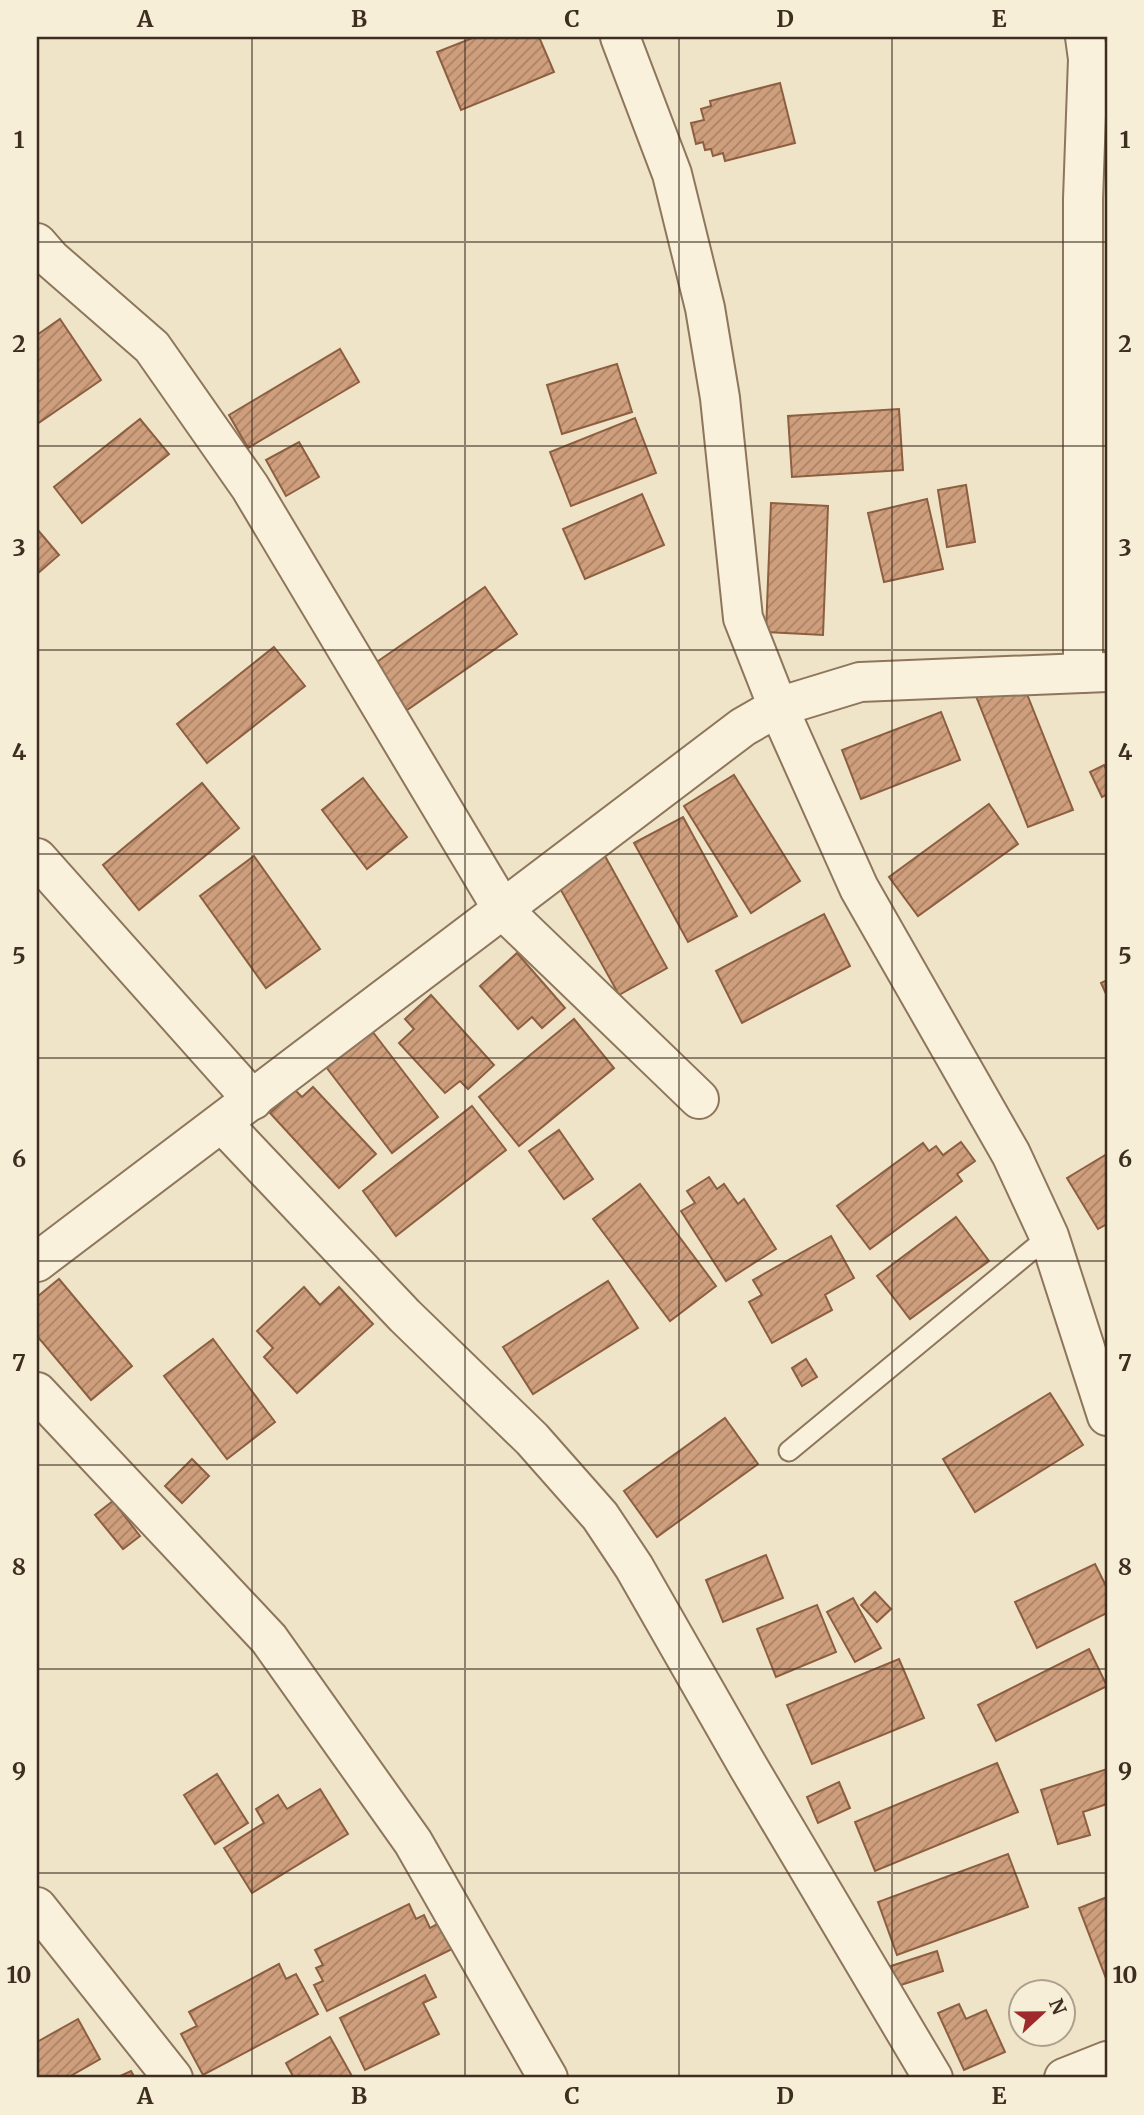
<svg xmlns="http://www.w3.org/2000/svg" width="1144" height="2115" font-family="Merriweather,serif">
	<defs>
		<pattern id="building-hatch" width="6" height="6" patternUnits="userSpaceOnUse" patternTransform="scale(1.75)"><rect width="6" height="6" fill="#cf9f7d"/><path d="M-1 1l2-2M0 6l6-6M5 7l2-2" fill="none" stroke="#a98266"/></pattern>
	</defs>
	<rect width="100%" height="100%" fill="#f0e4c8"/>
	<g fill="url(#building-hatch)" stroke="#8d5f41" stroke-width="2">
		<polygon points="475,37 539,37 554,72 461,110 437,52"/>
		<rect x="1105" y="73" width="2" height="50"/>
		<polygon points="780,83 795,143 725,161 723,153 713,156 711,149 705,150 703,142 696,144 691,123 704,120 701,109 711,106 710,101"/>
		<polygon points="60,319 101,380 37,424 37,335"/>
		<polygon points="340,349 359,382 248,448 229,415"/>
		<polygon points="617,364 632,412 562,434 547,385"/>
		<polygon points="899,409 903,470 792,477 788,416"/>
		<polygon points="635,418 656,473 571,506 550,452"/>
		<polygon points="140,419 169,454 82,523 54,487"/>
		<polygon points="299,442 319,477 286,496 266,460"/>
		<polygon points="966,485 975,542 947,547 938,490"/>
		<polygon points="642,494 664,545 585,579 563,529"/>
		<polygon points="927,499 943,569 884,582 868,513"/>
		<polygon points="771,503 828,506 823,635 766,632"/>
		<polygon points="37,529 59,555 37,574"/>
		<polygon points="485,587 517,634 407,710 374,664"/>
		<polygon points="274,647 305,686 207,763 177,724"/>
		<polygon points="1021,679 1073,810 1028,827 976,696"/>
		<polygon points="941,712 960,760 861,799 842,750"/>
		<polygon points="1104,765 1107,771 1107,794 1102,797 1090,772"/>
		<polygon points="734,775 800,881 751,913 684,806"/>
		<polygon points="363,778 407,837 367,869 322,810"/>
		<polygon points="202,783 239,828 139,910 103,865"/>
		<polygon points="989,804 1018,844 918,916 889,877"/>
		<polygon points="683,817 737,916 688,942 634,843"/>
		<polygon points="254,856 320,949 266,988 200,896"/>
		<polygon points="605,856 667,968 619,995 557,883"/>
		<polygon points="824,914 850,966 742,1023 716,971"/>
		<polygon points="517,953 565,1008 542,1028 532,1017 518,1029 480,986"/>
		<polygon points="1107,980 1107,996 1101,983"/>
		<polygon points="431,995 494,1065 468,1089 460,1081 445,1093 399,1043 414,1029 405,1019"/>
		<polygon points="574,1019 614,1068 519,1146 479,1097"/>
		<polygon points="369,1027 438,1117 392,1153 323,1063"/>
		<polygon points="313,1087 376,1154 339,1188 270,1113 295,1090 302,1097"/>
		<polygon points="472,1106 506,1150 396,1236 363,1191"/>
		<polygon points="559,1130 593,1179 564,1199 529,1151"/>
		<polygon points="961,1142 975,1161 957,1174 962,1181 870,1249 837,1206 923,1143 929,1151 936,1146 943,1155"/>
		<polygon points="1107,1154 1107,1224 1098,1229 1067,1178"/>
		<polygon points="709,1177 717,1189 724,1184 738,1204 744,1199 776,1249 726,1281 681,1211 695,1203 687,1191"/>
		<polygon points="640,1184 716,1286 670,1321 593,1219"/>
		<polygon points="956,1217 989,1261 910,1319 877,1276"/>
		<polygon points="831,1236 854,1278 825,1295 832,1310 772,1343 749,1302 762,1295 753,1280"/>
		<polygon points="59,1279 132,1366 91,1400 37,1336 37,1297"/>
		<polygon points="608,1281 638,1328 533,1394 503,1347"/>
		<polygon points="304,1287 320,1305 339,1287 373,1324 297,1393 264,1357 273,1348 257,1331"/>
		<polygon points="213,1339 275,1422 227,1459 164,1376"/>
		<polygon points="806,1359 817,1377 802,1386 792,1368"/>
		<polygon points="1050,1393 1083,1445 975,1512 943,1459"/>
		<polygon points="725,1418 758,1464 657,1537 624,1491"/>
		<polygon points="192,1459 209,1476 182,1503 165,1486"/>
		<polygon points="113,1501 140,1536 123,1549 95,1515"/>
		<polygon points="766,1555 783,1598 723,1622 706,1580"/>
		<polygon points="1095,1564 1107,1588 1107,1613 1037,1648 1015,1602"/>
		<polygon points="875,1592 891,1609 877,1622 861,1605"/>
		<polygon points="853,1598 881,1648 855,1662 827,1612"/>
		<polygon points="817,1605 836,1652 776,1677 757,1629"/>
		<polygon points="1089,1649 1107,1686 996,1741 978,1705"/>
		<polygon points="899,1659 924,1718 812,1764 787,1705"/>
		<polygon points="997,1763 1018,1812 875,1871 855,1822"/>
		<polygon points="1107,1769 1107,1804 1083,1812 1090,1835 1058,1844 1041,1790"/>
		<polygon points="217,1774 248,1823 215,1844 184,1795"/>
		<polygon points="839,1782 850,1808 818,1823 807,1797"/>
		<polygon points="320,1789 348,1834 252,1893 224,1848 264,1823 256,1809 278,1795 287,1809"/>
		<polygon points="1008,1854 1028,1907 897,1955 878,1902"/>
		<polygon points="1107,1897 1107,1981 1079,1908"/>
		<polygon points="409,1904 416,1919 424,1915 430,1928 439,1923 452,1949 327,2011 314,1985 323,1981 316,1968 323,1965 315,1950"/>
		<polygon points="937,1951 943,1971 892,1988 885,1968"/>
		<polygon points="279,1964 286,1979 296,1974 318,2014 203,2075 181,2034 197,2026 189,2012"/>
		<polygon points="425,1975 436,1997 423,2003 439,2034 365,2070 340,2018"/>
		<polygon points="959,2004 966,2019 986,2010 1005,2052 964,2070 938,2013"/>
		<polygon points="78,2019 100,2059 67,2078 37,2078 37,2042"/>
		<polygon points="330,2037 353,2078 294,2078 286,2063"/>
		<polygon points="131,2071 135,2078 116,2078"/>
	</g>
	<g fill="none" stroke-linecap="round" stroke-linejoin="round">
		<g stroke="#8d765c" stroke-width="23">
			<polyline id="lane" points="789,1451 1049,1236"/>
		</g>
		<g stroke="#8d765c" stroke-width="42">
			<g id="street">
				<polyline points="620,37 672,174 705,308 720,398 743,618 778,707 859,888 1011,1154 1049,1236 1107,1416"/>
				<polyline points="37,243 51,259 152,347 250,487 503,910 699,1099"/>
				<polyline points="1083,673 1083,199 1088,59 1085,37"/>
				<polyline points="37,858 253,1100"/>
				<polyline points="222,1123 405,1316 532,1439 600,1516 634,1567 749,1768 933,2078"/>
				<polyline points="37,1262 743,727 778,707 860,682 1107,672"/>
				<polyline points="37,1392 269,1639 413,1842 548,2078"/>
				<polyline points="37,1907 173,2078"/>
				<polyline points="1064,2078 1107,2061"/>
			</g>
		</g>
		<use href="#lane" stroke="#faf1dc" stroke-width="19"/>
		<use href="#street" stroke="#faf1dc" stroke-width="38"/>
	</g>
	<path fill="none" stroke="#3d2e20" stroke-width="2" stroke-opacity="0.55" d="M252,37V2078M465,37V2078M679,37V2078M892,37V2078M37,242H1107M37,446H1107M37,650H1107M37,854H1107M37,1058H1107M37,1261H1107M37,1465H1107M37,1669H1107M37,1873H1107"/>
	<rect width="1144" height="2115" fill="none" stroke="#f7eed8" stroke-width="77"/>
	<g transform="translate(1042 2013) rotate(68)"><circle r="33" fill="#f7eed8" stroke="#ada18e" stroke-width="2"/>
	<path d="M0-5L12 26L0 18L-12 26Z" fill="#9e2a2b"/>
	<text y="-10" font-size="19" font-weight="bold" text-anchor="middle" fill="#3d2e20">N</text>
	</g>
	<rect x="38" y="38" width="1068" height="2038" fill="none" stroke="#3d2e20" stroke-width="2.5"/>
	<g font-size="23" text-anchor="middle" font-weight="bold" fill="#3d2e20">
		<text x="145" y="27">A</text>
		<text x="359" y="27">B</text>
		<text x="572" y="27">C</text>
		<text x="785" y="27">D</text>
		<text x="999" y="27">E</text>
		<text x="19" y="148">1</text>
		<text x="1125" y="148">1</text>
		<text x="19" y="352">2</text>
		<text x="1125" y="352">2</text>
		<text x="19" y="556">3</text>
		<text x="1125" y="556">3</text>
		<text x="19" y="760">4</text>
		<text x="1125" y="760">4</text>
		<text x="19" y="964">5</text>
		<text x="1125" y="964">5</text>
		<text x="19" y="1167">6</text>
		<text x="1125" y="1167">6</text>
		<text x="19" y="1371">7</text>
		<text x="1125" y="1371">7</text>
		<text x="19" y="1575">8</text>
		<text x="1125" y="1575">8</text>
		<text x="19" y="1779">9</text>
		<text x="1125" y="1779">9</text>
		<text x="19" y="1983">10</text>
		<text x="1125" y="1983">10</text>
		<text x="145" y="2104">A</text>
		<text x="359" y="2104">B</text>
		<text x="572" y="2104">C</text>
		<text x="785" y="2104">D</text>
		<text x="999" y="2104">E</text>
	</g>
</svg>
